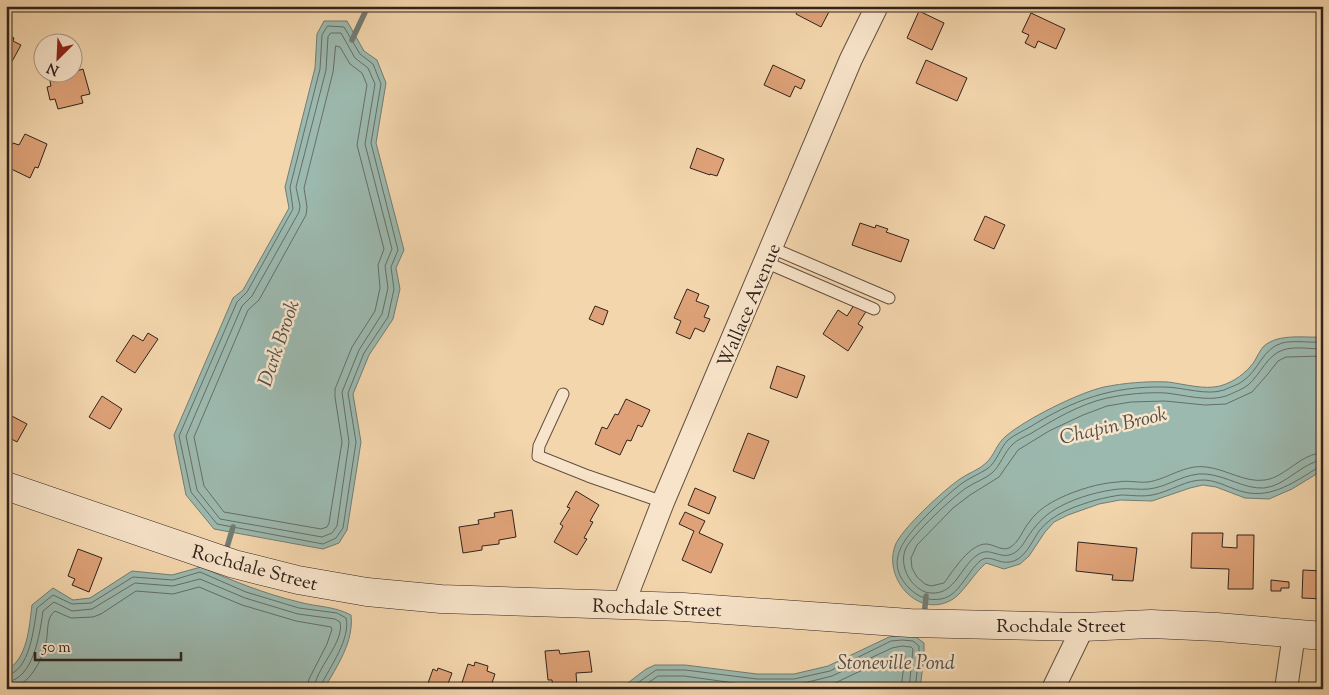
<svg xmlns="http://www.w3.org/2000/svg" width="1329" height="695" font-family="'Sorts Mill Goudy',serif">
	<rect width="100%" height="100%" fill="#f4d6ad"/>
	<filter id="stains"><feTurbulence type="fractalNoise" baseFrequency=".004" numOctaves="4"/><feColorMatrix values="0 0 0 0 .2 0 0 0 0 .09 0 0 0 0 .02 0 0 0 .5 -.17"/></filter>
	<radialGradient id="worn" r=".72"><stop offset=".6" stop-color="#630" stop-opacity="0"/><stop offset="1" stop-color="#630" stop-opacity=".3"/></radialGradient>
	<g fill="#9cb9af" stroke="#717d75">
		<polygon points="324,21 347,21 364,51 377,60 386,83 376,143 404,250 396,268 400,289 393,319 369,355 353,394 361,442 347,530 339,543 323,549 214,529 186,495 174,435 233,298 243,290 289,208 285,187 315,68 317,34"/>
		<path d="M1323,337V470L1292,489L1269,499L1245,498L1216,487L1203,485L1190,488L1152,501L1120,500L1099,504L1068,515L1054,522L1045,532L1029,556L1020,564L1004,569L986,563C975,572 963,593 953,599C920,620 883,580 895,546C900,530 945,489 960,479C968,473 979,470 986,463C994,456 997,443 1006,436C1026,419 1078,393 1104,387C1124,383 1147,381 1168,382C1184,384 1204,390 1220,386C1234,382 1246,373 1254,362C1257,357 1260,350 1264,346C1279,333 1305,338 1323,337Z"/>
		<path d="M201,567C233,581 265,594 299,602C317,607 334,606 351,615C354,642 337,666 324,689H6V671C28,658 29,628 32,605L53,588L73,600L90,598L132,571L172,575Z"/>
		<polygon points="902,635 916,637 924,643 924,656 920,689 620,689 646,669 655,665 685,665 757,674 794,674 828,666 889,637"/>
	</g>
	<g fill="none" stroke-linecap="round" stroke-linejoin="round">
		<g stroke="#666e66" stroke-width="1">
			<polygon points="328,26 344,27 360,54 373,64 381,84 371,143 398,250 391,267 394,289 388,317 364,353 348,393 356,442 343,528 336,538 323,544 217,524 191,492 179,436 237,302 247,292 293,209 290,187 320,69 322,35"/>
			<polygon points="331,33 341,33 355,58 368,68 375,84 365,144 392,249 385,266 388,288 382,314 359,350 342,392 349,442 337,526 332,533 322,537 220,519 197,490 186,436 242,306 252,296 299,212 300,206 296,187 326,70 328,37"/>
			<polygon points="336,46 340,47 350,64 362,73 367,85 357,145 384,249 378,265 380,288 375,311 352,347 335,389 335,397 342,442 329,523 327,527 321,529 224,512 204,486 194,437 248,310 259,300 306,215 307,207 304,188 333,72"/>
			<path d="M1323,342C1310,343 1294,340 1282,343C1262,349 1259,370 1243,381C1238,385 1230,387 1224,390C1206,396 1183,387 1164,387C1112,386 1073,400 1030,427C1023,431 1014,435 1008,440C1000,448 997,462 987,469C979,474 969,478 961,484C949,493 938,504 927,515C907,536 882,560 909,588C918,597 928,601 941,599C959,596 967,572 980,561C991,552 1001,569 1018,559C1028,552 1033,540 1039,531C1053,513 1076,506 1096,500C1104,498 1113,496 1121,495C1131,495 1142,497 1152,495C1170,492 1186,479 1205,480C1219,481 1231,489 1244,492C1272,499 1296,481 1319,467H1323"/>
			<path d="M1323,349C1311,349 1294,346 1283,350C1267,355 1261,374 1248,385C1243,389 1233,393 1226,396C1208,402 1185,395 1166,393C1147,392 1126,394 1107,398C1080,404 1053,420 1030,434C1024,437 1017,440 1013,444C1004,452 1001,465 992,473C985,479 975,482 966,488C953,497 913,534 906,548C901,558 904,572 911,581C916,587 923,593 931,593C956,595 961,564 979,554C992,546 1002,563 1017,551C1022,547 1025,541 1029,535C1038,522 1047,513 1061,506C1078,497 1100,491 1119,489C1129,488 1139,490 1149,489C1168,487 1186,472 1206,474C1227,476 1244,489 1264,488C1286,486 1302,462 1323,460"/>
			<path d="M1323,356L1286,357L1278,361L1267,375L1252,392L1226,404L1205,405L1165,401L1131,402L1107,406L1083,415L1049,431L1018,450L999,477L970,495L953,508L917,545L911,558L912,568L917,577L925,584L931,586L944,583C953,571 970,543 987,544C995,545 1002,551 1009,548C1019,543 1023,529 1030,521C1038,510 1048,504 1060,498C1077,490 1099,483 1118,482C1128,480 1138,483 1148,482C1168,479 1185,464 1206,467C1226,469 1245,483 1265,480C1286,477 1301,453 1323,453"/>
			<path d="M6,675C30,673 34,626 37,608L53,595L72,604L91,603L133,577L173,580L200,572L246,592L299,608L337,613L346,618C351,638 330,667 321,685L320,689"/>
			<path d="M6,682C34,680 40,632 43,611L54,602L72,611L92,609L135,583L173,586L200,579L245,598L298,614L335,619L340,622C345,642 315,669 314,689"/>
			<path d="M12,689C32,682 44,657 47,637C48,628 47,617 55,611L71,618L93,617L101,614L136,591L173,594L199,587L242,605L296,621L331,627L332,629L327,644L309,679L307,689"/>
			<polyline points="629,689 656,670 685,670 757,679 794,679 830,671 891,641 902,640 913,641 919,646 919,656 915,689"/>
			<polyline points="639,689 658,676 684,676 756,686 796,685 832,676 892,648 902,646 911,647 913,649 909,689"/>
			<path d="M652,689C667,677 703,686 721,689"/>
			<polyline points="812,689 835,683 894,655 903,654 905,656 901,689"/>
		</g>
		<g stroke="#717d75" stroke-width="5.5">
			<polyline points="352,40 368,6"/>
			<polyline points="225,554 233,527"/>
			<polyline points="924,617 926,596"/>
		</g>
	</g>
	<g fill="#dfa278" stroke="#30231d">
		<polygon points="800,6 829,6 831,8 821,27 796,14"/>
		<polygon points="919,11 944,23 932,50 907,38"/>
		<polygon points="1031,13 1065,29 1056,49 1038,41 1035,48 1025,43 1029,35 1022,32"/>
		<polygon points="6,34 14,38 13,41 21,45 9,67 6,66"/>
		<polygon points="926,60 967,78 957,101 916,83"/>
		<polygon points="773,65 805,80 801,89 795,86 790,97 764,85"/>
		<polygon points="72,66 74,72 83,69 90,94 81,96 83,103 58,109 55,99 50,100 47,87 51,86 48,72 72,72"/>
		<polygon points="25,134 47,144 38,168 35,167 30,178 7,167 12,157 7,155 13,143 19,145"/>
		<polygon points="697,148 724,159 717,176 710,174 710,175 690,168"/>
		<polygon points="985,216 1005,225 994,249 974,240"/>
		<polygon points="860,223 875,228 876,225 888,229 886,232 909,240 901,262 852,245"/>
		<polygon points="687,289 699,294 696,301 709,306 704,317 710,319 704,332 695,328 690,339 676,333 681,321 674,318"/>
		<polygon points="856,302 867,310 858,324 863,327 848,351 823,334 838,310 847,316"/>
		<polygon points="595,306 608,311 603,325 589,319"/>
		<polygon points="148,333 158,339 135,373 116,361 133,335 143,341"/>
		<polygon points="777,366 805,376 797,398 770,388"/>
		<polygon points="102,396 122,409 110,429 89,417"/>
		<polygon points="626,399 650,410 642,427 638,425 631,441 627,440 620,455 595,444 602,427 607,429 615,414 618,415"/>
		<polygon points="6,413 27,424 17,442 6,436"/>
		<polygon points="748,433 769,441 754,479 733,471"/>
		<polygon points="695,488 716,497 709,514 688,505"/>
		<polygon points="576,491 599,505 590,521 593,522 584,538 587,539 577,555 554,542 563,526 560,524 570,508 567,507"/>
		<polygon points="512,510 516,537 499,540 499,544 482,546 482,550 463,553 459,527 479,524 478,520 495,517 494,513"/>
		<polygon points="685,512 705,521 699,533 723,544 711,573 682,560 694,531 679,524"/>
		<polygon points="1192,533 1223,533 1222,547 1237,548 1237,535 1254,535 1253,589 1228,589 1229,569 1191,568"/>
		<polygon points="1078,542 1137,548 1133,581 1112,580 1113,575 1076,571"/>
		<polygon points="78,549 102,558 89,592 72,585 75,579 68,576"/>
		<polygon points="1303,570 1323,571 1323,599 1302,598"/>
		<polygon points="1271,580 1289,582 1289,588 1281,588 1281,591 1271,591"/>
		<polygon points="559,650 560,654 589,651 592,672 576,673 577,687 553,689 552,680 548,680 545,651"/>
		<polygon points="475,662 488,666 487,671 495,674 490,689 460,689 468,664 474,666"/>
		<polygon points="438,668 452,673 446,689 435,689 427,686 433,669 437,671"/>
	</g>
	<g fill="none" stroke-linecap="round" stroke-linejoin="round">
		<g stroke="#615041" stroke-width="13">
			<g id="lane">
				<polyline points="772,248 889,298"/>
				<polyline points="765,262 874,309"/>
				<polyline points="563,394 539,446 538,456 588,476 663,502"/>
			</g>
		</g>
		<g stroke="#615041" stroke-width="24">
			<g id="street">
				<polyline points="623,605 663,502 851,59 877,6"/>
				<polyline points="1053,689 1083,627"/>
				<polyline points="1286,689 1294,634"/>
			</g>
		</g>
		<g stroke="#30231d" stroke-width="29">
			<polyline id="secondary" points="6,486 234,564 298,580 367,592 441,599 683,607 910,623 1083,627 1151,624 1217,627 1323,636"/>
		</g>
		<use href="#lane" stroke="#f8e4ca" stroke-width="11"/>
		<use href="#street" stroke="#f8e4ca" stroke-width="22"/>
		<use href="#secondary" stroke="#f8e4ca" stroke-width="28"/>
	</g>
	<g text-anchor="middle" stroke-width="5" stroke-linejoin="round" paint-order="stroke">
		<g font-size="19" fill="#30231d" stroke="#f8e4ca">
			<text transform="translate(748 305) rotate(-67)" y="7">Wallace Avenue</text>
			<text transform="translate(255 567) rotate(15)" y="7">Rochdale Street</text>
			<text transform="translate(657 607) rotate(2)" y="7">Rochdale Street</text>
			<text x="1061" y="632">Rochdale Street</text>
		</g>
		<g font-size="20" font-style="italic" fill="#505049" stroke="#f8e4ca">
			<text transform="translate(278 343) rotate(-71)" y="7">Dark Brook</text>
			<text transform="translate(1113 425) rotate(-13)" y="7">Chapin Brook</text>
			<text x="896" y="669">Stoneville Pond</text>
		</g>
	</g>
	<rect width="1329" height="695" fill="none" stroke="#f4d6ad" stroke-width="25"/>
	<rect x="8" y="8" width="1314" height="680" fill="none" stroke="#30231d" stroke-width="2.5"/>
	<rect x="12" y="12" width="1304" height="670" fill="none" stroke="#30231d"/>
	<g transform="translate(58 58) rotate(204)"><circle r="24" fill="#f8e4ca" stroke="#a89785"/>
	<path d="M0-4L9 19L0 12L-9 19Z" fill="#8f2418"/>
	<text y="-8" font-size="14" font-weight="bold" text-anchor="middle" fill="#30231d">N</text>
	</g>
	<path d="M35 652v8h146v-8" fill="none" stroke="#30231d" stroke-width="2.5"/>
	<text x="42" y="652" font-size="15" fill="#30231d" stroke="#f8e4ca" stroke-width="4" paint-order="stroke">50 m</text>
	<rect width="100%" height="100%" filter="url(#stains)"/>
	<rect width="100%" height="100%" fill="url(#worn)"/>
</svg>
